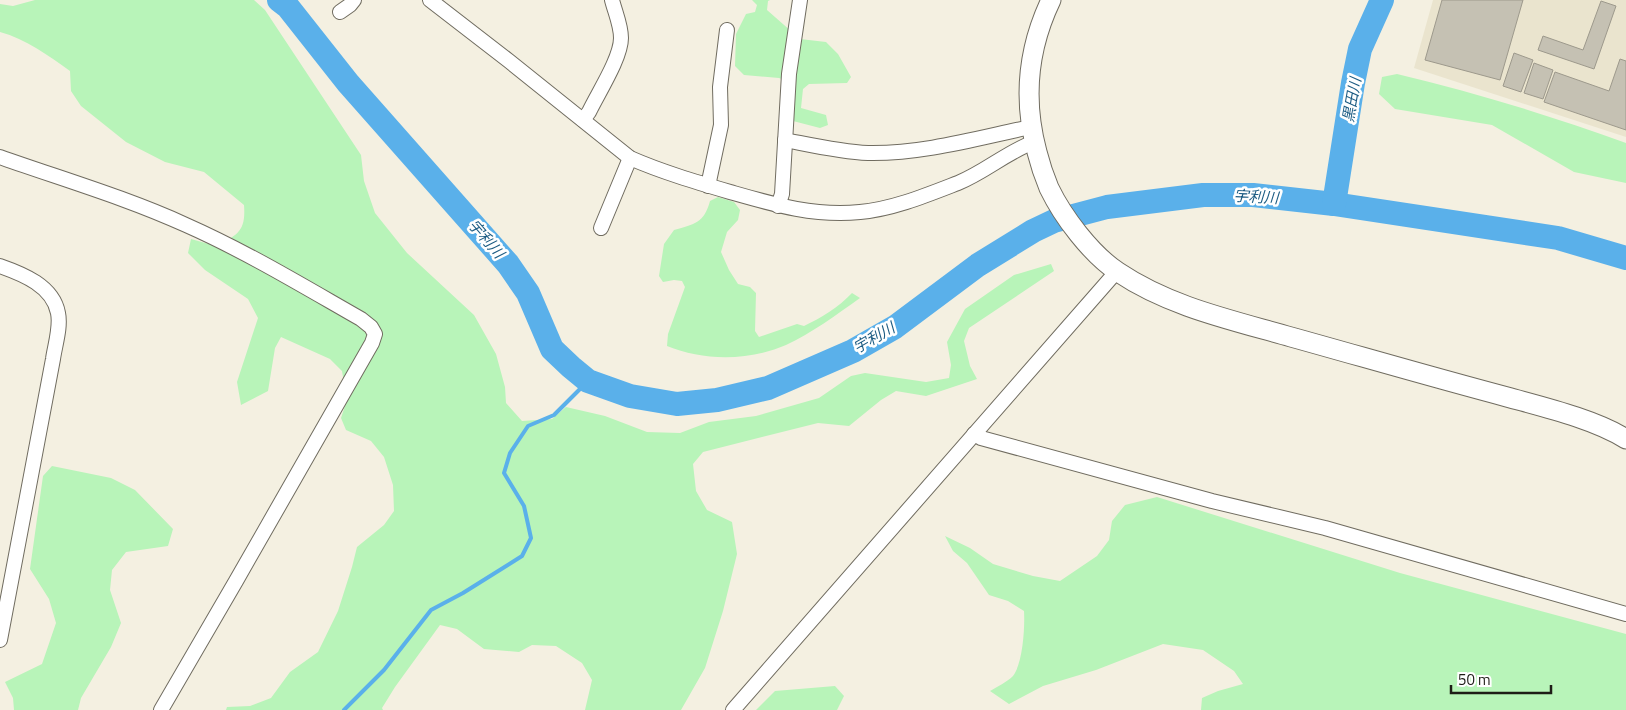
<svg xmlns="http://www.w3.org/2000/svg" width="1626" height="710" font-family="'Titillium Web','Noto Sans JP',sans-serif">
	<rect width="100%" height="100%" fill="#f4f0e1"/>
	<polygon fill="#eae4ce" points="1433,0 1626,0 1626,137 1414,68"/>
	<g fill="#b8f4b9">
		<path d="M35,0H254L265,10L361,155L364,181L375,213L407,253L474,315L496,354L505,387L506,403L522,421L552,419L566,407L605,416L647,432L680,433L709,422L756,416L819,398L851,376L865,373L926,382L949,378L951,365L947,342L965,309L1014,275L1051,264L1054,271L969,328L964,341L970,366L977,379L926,396L896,391L881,400L849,426L818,423L703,452L693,464L696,491L707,510L732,522L737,554L723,611L705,668L681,710H585L592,680L582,663L556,646L532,645L519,652L484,649L457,629L440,625L395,687L382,708L383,710H226L227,707L250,706L271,698L290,672L318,652L338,611L352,567L357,547L384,525L394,511L393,485L384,457L371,441L346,430L341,418L347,400L342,371L330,359L281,337L275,348L268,391L241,405L237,382L258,318L248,299L205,270L188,253L191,239L216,246C238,235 246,231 244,205L204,172L165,162L126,142L81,106L71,91L70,71C49,56 26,39 0,32V4L13,6Z"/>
		<polygon points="752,0 770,0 768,1 767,10 800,39 826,42 838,54 851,77 847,83 809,84 803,89 801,108 826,115 828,125 820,128 793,121 792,83 779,78 744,75 735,66 736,34 746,14 755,12 757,5"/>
		<path d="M1397,74C1474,92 1551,116 1626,143V183L1574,172L1492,125L1395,109L1379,94L1382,77Z"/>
		<path d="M718,197L734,202L740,210L738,220L727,232L721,252L729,270L738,284L750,287L756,293L755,331L759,337L797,324L804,326C821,318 839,307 852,293L860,298C836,315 812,333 786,345C749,361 703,361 667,346L668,334L685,287L682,281L674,280L663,282L659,276L664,244L674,230C695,224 704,223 710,201Z"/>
		<polygon points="52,466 111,478 135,490 173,529 168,546 126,552 112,570 110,590 121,623 111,647 81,698 78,710 14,710 13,698 5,682 42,664 56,623 49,599 30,569 43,476"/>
		<path d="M1157,497L1400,573L1626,634V710H1201L1202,698L1218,691L1243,684L1234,671L1203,650L1163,644L1096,670L1043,686L1009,704L990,691C997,687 1007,682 1013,676C1023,663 1025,626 1024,611L1008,601L989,595L967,563L953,551L945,536L970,548L993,564L1033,576L1060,581L1097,556L1109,540L1112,521L1125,505Z"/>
		<polygon points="835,686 844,696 837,710 756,710 775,691"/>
	</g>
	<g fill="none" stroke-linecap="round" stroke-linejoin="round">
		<polyline stroke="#5ab0ea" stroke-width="4" points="344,710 384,670 431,610 463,593 522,556 531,538 524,506 504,473 510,453 528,426 554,415 588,381"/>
		<g stroke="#5ab0ea" stroke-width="24">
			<polyline points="279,0 288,7 348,83 508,264 528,293 552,349 571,367 588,381 630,396 677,404 717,400 768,388 853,351 895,327 978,265 1033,231 1054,221 1107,207 1203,195 1253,195 1334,204 1558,238 1626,258"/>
			<polyline points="1334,204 1353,83 1360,49 1382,0"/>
		</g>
	</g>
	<g fill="#c5c1b3" stroke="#9d998c">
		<polygon points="1442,0 1523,0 1500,80 1425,60"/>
		<polygon points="1601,1 1616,6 1594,69 1538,50 1543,36 1583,50"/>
		<polygon points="1514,53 1533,60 1521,92 1503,86"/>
		<polygon points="1620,59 1626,61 1626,130 1544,102 1555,72 1609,91"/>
		<polygon points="1534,63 1553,70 1543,99 1524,93"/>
	</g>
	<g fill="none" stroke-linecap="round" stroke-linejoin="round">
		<g stroke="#706c60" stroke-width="16">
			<g id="street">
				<path d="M430,0L509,61L630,158C662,172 696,182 730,192C772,204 815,217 860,212C893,209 927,195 958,183C985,172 1007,152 1034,142"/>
				<polyline points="340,12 350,5 354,0"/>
				<path d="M583,120L589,112C598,93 621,58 621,38C621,25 615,12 612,0"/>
				<path d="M785,140C811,145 841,152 868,153C923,154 978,138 1031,127"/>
				<path d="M0,157C62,179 127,198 186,225C247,252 303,286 361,319L371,327L375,334L372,343L236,581L161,710"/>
				<polyline points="708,186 721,125 720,87 727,30"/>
				<polyline points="778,206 782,194 789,74 800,0"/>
				<polyline points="601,228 630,158"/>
				<path d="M0,266C23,274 53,286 58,313C61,327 55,345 53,359L0,640"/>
				<polyline points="974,434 981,438 1212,501 1325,528 1626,614"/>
				<polyline points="733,710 1117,271"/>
			</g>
		</g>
		<g stroke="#706c60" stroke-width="21">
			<path id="secondary" d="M1051,0C1028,48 1023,100 1037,152C1040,164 1044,176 1049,188C1063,217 1091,254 1118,272C1170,307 1232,320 1291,337C1363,357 1435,378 1507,397C1543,407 1594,419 1626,439"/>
		</g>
		<use href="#street" stroke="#fff" stroke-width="14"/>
		<use href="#secondary" stroke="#fff" stroke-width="19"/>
	</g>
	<g text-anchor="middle" stroke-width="5" stroke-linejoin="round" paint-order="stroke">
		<g font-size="15" font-style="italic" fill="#1d5c83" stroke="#fff">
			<text transform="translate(1352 100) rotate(-80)" y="5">黒田川</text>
			<text transform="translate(1256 197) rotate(3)" y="5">宇利川</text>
			<text transform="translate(486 239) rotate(49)" y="5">宇利川</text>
			<text transform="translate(874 338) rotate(-30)" y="5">宇利川</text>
		</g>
	</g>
	<path d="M1451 685v8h100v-8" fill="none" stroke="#1e1c17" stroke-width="2.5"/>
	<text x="1458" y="685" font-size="15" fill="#1e1c17" stroke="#ffffff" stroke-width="4" paint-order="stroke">50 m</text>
</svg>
